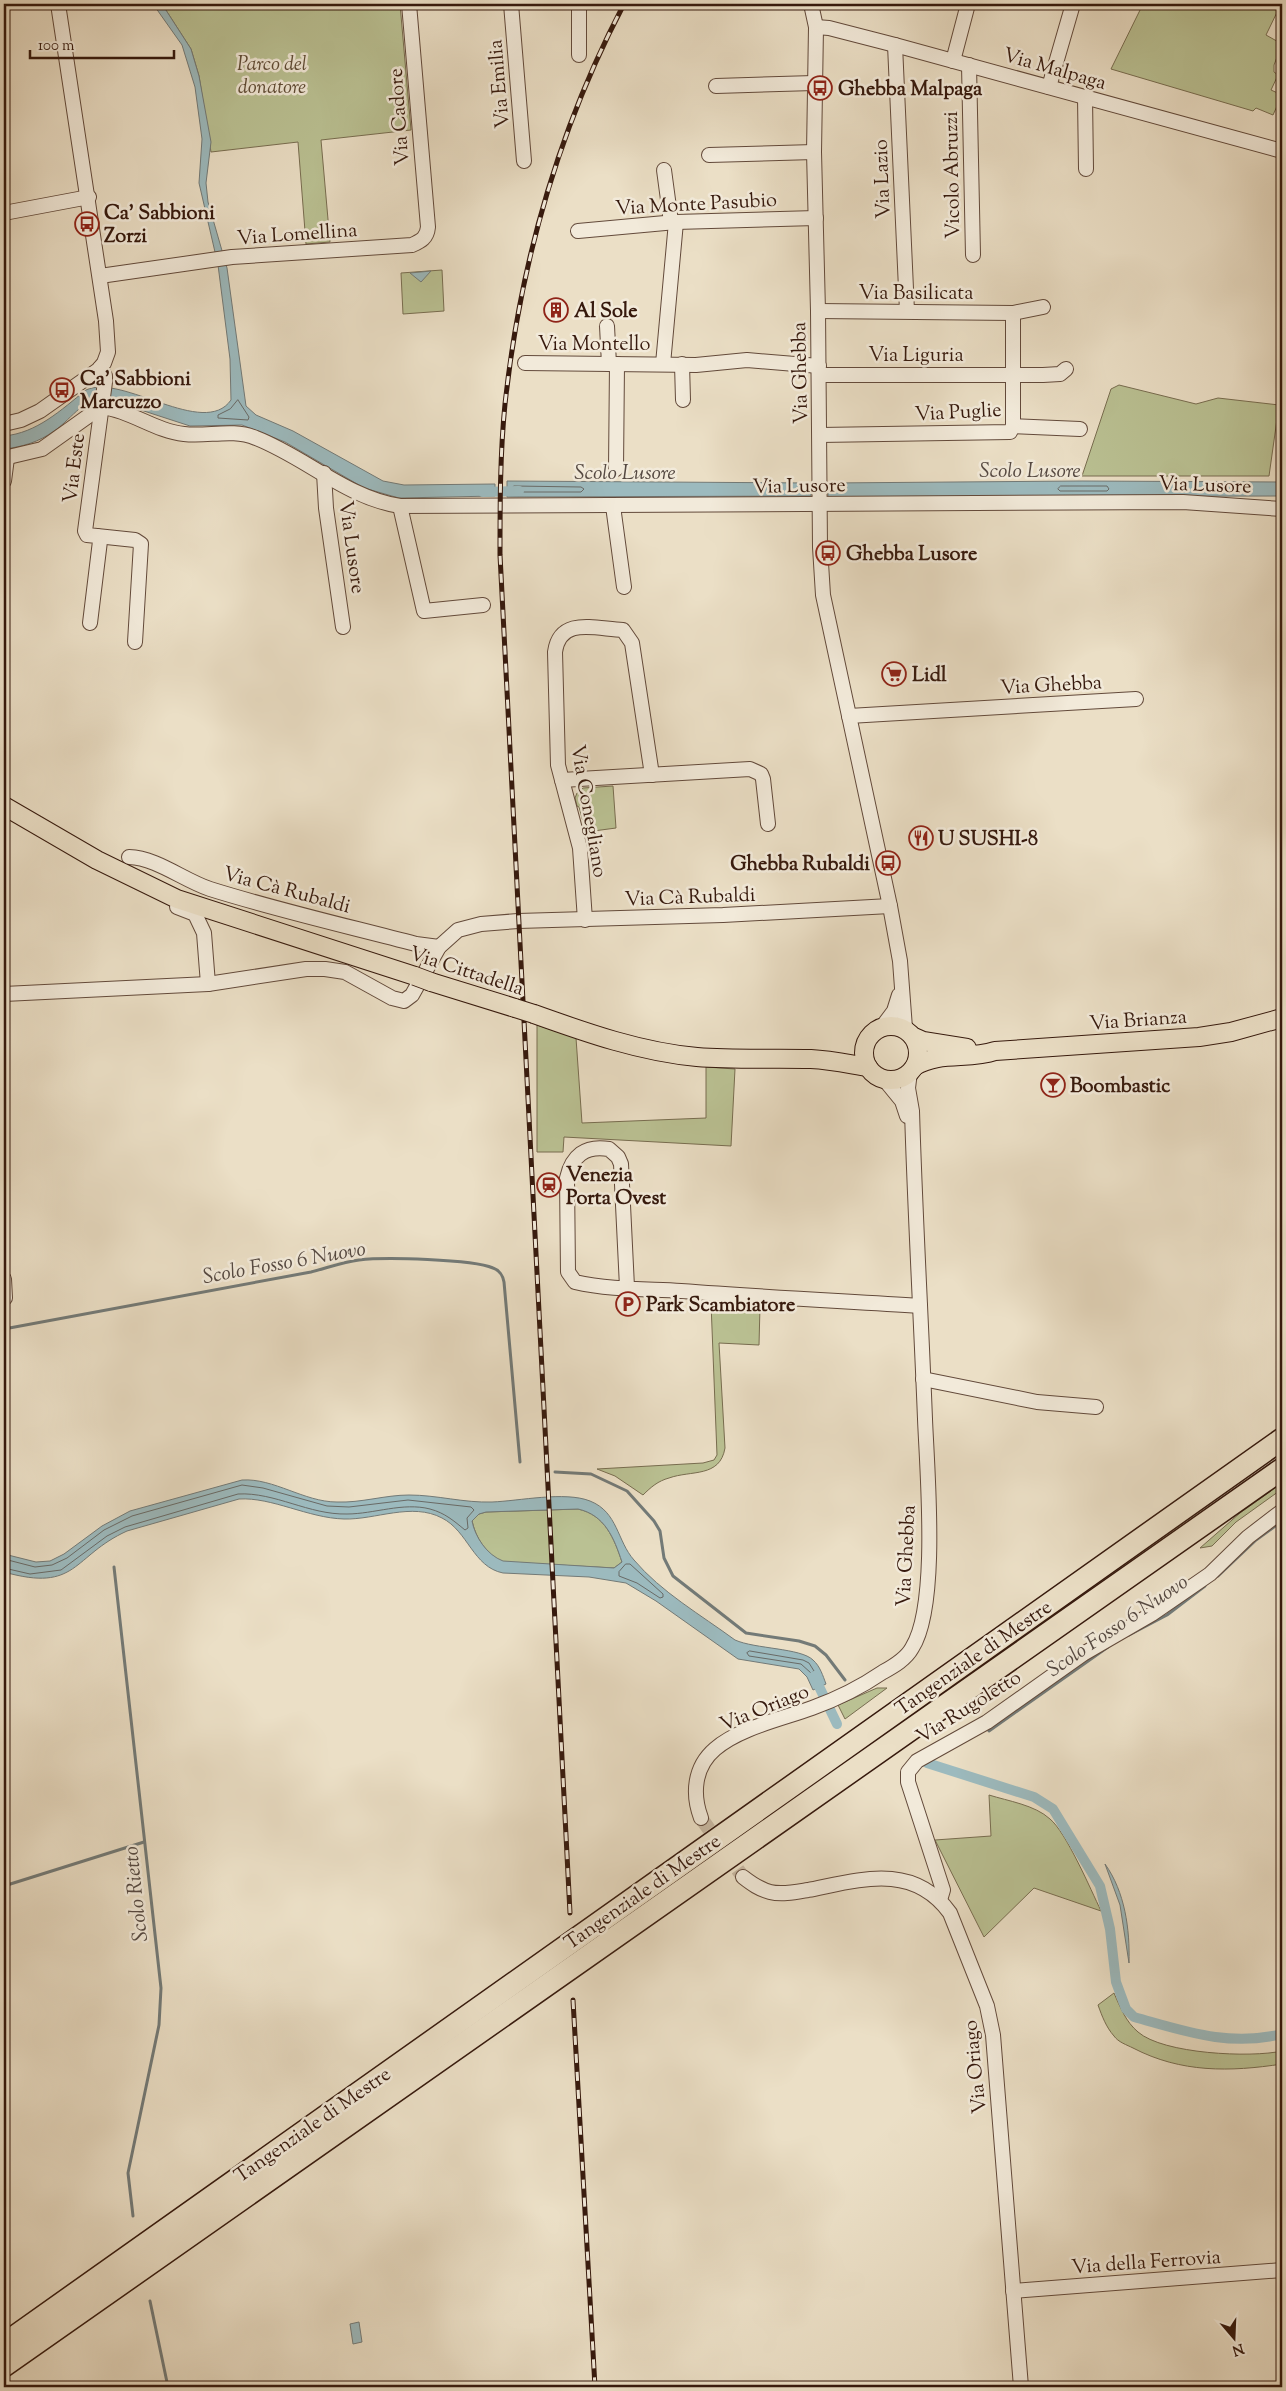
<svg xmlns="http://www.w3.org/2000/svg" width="1286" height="2391" font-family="'Sorts Mill Goudy',serif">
	<rect width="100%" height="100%" fill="#ebdfc6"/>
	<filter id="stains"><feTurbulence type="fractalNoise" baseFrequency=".004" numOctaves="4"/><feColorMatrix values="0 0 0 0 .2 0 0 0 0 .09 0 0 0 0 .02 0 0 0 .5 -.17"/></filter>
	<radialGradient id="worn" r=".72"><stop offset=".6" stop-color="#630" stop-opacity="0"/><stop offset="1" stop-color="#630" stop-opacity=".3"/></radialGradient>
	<g fill="#bac193" stroke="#786d50">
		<polygon points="162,4 400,4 411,130 321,140 330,242 306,244 298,142 211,152 199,76 191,49"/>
		<polygon points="1143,4 1281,4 1266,35 1282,44 1274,65 1274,72 1278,75 1271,90 1282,95 1273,115 1256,108 1253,111 1111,69"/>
		<polygon points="442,270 444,311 403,314 401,273"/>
		<polygon points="1119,385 1196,404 1218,398 1279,405 1269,476 1082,476 1111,389"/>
		<polygon points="613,786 616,828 586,832 579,807 577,806 575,798 577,793 583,788"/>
		<polygon points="537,1025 576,1038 582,1123 706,1118 706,1067 735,1069 731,1146 564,1137 563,1152 537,1152"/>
		<path d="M711,1303L760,1306L759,1345L719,1343L725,1448C720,1478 691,1470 669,1478C658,1481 651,1487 643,1495L615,1476L597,1469L703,1463L714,1460L717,1455Z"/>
		<polygon points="1282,1483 1282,1489 1236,1522 1212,1546 1200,1548 1240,1513"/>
		<path d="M578,1509C605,1515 614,1538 622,1562L614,1568L503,1562C487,1556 475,1537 472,1520L479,1514L486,1512Z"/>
		<polygon points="877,1688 887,1688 845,1719 838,1705"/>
		<path d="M989,1795C1008,1801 1035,1805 1050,1819C1066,1832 1091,1890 1101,1911L1034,1888L984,1937L935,1840L991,1836Z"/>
		<path d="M1114,1993C1120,2007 1126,2022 1138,2032C1163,2054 1251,2058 1282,2051V2064C1230,2072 1181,2073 1133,2048C1127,2045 1118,2042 1114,2036C1106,2027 1102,2016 1098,2005Z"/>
	</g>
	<g fill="#9cbabe" stroke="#737a77" fill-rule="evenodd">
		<path d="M153,4H162L191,49L199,76L211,142L206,183L208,202L227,268L246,406L256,415L293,431L383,481L404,485L495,484V496L399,498L364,488L285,442L242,425L190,426L101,397C84,399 68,422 54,431C39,442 22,447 4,449V436C37,433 61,410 86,390C122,373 204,439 231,400L230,359L218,265L199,183L202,139L195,87L182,45Z"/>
		<polygon points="431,271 421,282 410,273"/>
		<polygon points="507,481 811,483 811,496 507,497"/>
		<polygon points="1082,481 1282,482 1282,496 828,497 828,483"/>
		<path d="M242,1480C274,1478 304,1502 337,1502C361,1503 385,1495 409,1495C437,1495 464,1503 492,1502C519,1501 565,1491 590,1501C618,1512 617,1541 634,1560C661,1592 701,1615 735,1640C755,1649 801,1648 813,1660C820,1666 823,1676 826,1684L813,1690L807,1677L799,1669L738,1659L656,1601L626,1583L589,1577L503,1573C473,1567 468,1531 442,1518C412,1502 375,1520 344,1519C308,1518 272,1497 239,1499L127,1531C72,1556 78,1593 4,1572V1554L36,1562L50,1561L64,1554L102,1526L130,1511ZM578,1509C605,1515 614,1538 622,1562L614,1568L503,1561C487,1555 475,1537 472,1521L479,1514L486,1512Z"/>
		<path d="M1105,1864C1125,1892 1130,1929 1129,1963L1120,1905Z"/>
		<polygon points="359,2322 362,2342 353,2344 350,2324"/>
	</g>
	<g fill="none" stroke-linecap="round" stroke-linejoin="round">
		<g stroke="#696a66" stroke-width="1">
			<polygon points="238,400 249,417 248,420 218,418 218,415 230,409"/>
			<polygon points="514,486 581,487 584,489 581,492 514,492 512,489"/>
			<polygon points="1061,486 1107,486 1109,489 1107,491 1060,491 1058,489"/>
			<path d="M4,1559L35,1567L52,1565L67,1558L104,1530L132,1516L242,1485L263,1488L327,1506L349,1507L408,1500L471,1507L474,1510L467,1518L468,1528L465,1530C454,1521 445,1513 430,1509C403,1502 374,1514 347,1514C309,1515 275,1492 238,1494L125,1527L107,1536L61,1570L30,1574L4,1568"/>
			<polygon points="626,1564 630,1564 663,1594 663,1597 660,1598 637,1583 619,1576 619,1572"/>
			<polygon points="750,1651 803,1660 809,1663 814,1671 811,1673 801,1664 749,1656 747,1653"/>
		</g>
		<g stroke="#737a77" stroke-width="3">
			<path d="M4,1329L311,1272C327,1268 343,1262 359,1260C384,1257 472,1259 493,1268C499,1270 503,1276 504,1282L520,1462"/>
			<polyline points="555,1472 591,1474 627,1491 654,1521 660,1531 664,1558 673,1576 746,1633 799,1641 815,1646 826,1655 845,1680"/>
			<polyline points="114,1567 161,1988 159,2025 128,2173 133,2216"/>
			<polyline points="1218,1576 1256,1540 1282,1521"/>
			<polyline points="1129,1635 1167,1615 1205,1586"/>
			<polyline points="989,1731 1108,1647"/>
			<polyline points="4,1886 144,1842"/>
			<polyline points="150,2301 168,2387"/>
		</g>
		<g stroke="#9cbabe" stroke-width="10">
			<polyline points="483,492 519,491"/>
			<polyline points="814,1676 837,1724"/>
			<path d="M927,1763L1034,1797L1053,1809L1100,1886L1110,1929L1116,1982L1126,2009L1134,2017C1185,2031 1228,2047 1282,2034"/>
		</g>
		<polyline stroke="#c7b7a1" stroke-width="14" stroke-dasharray="14 7" stroke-linecap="butt" points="701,1818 743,1877"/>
		<g stroke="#634a3b" stroke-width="16">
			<g id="minor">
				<polyline points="511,4 524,161"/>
				<polyline points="579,4 579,55"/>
				<polyline points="811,4 816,27 814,152 818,311 820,547 823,595 890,906 900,961 905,1028"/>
				<polyline points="816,27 829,28 895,45 1282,151"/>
				<polyline points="895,45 907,311"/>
				<polyline points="953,61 968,4"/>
				<polyline points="969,65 973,255"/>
				<polyline points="716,86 814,83"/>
				<polyline points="1049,87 1073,4"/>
				<polyline points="1085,97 1086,169"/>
				<polyline points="709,155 814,152"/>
				<polyline points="664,170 671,222"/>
				<polyline points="4,213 89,197"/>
				<polyline points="578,231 676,222 816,218"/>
				<path d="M100,276L232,257L412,245C421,241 427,238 428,227L409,4"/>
				<polyline points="818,311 1013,313"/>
				<polyline points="607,326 609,364"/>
				<polyline points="525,363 696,365 747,360 819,366"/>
				<polyline points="663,364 676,222"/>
				<polyline points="682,364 683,400"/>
				<polyline points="819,375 1043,375 1060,374 1066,369"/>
				<polyline points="4,424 21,420 40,411 98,370 104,363 108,352 106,321 58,4"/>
				<polyline points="1013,426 1080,429"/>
				<polyline points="820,435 1010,432 1013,426 1013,313 1043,307"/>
				<path d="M4,458L42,449L101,407C130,410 155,431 184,434C208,437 232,428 256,438C305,457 347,498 400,506L1183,502L1282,509"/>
				<polyline points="616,469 617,364"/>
				<polyline points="324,473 326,508 343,627"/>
				<polyline points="4,481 7,458"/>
				<polyline points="400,506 424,611 483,605"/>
				<polyline points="613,506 624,587"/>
				<polyline points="97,536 135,540 141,544 135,642"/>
				<polyline points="90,623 100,541 97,536 87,535 85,531 105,382 105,376 100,368"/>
				<polyline points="849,716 1136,699"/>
				<polyline points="562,780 750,769 761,774 763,779 768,824"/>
				<path d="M129,857C157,858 183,880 210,889C277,910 347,926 416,944L439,947"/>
				<polyline points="177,907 195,914 204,933 208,984"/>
				<path d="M585,920L580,848L558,765L555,652C560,616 596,629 623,630L632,643L652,775"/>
				<polyline points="4,994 208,984 306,969 325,969 345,972 392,998 404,1001 412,995 439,947 458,930 481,924 518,921 723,915 890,906"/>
				<polyline points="882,1027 894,1011 899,995"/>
				<polyline points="884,1079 902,1101 907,1116"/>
				<polyline points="4,1279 5,1298"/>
				<path d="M627,1287L621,1164L618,1157L609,1149C585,1145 572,1156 567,1178L568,1272L575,1282C609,1290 647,1289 681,1291C761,1297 840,1301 920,1306"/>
				<polyline points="923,1379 1037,1402 1096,1407"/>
				<path d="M701,1818C692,1794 694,1767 715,1749C739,1728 782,1719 812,1708C837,1699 861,1687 883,1672C894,1666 906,1659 912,1648C939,1606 927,1471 925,1419C921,1316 915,1213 912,1111L908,1088L910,1072"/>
				<path d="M743,1877C752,1884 759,1889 770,1892C782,1895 796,1892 808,1890C859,1880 913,1862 950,1913L987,2006L993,2035L1021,2387"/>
				<polyline points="940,1900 943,1890 908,1782 908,1772 917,1761 987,1722 1083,1654 1152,1614 1210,1574 1248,1537 1282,1511"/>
				<polyline points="1013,2291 1282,2270"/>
			</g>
		</g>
		<g stroke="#36190d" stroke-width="20">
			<g id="major">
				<polyline points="4,806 97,860 177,899 415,976"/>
				<polyline points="431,982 515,1008"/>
				<path d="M534,1014C587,1033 641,1052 697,1057C735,1060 773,1058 811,1059C831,1060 849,1064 868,1067"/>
				<circle cx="891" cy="1053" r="27"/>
				<polyline points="914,1037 923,1041 967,1048"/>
				<path d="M915,1066C940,1051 969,1060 995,1051L1199,1037L1231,1032L1282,1018"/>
			</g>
		</g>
		<g stroke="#36190d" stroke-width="24">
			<g id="highway">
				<polyline points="4,2344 1282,1439"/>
				<polyline points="4,2366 1282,1469"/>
			</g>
		</g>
		<use href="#minor" stroke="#f2eada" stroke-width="14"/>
		<use href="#major" stroke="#ebdfc6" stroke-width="18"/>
		<use href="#highway" stroke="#ebdfc6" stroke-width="21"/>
		<g stroke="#36190d" stroke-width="5">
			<g id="rail">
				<path d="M570,1913L500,555C500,504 500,454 505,404C520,265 559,128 624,4"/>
				<polyline points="573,2000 595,2387"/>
			</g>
		</g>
		<use href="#rail" stroke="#f2eada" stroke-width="3" stroke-dasharray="9" stroke-linecap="butt"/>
		<g stroke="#36190d" stroke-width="20" stroke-linecap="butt">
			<g id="major-bridge">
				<polyline points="415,976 431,982"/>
				<polyline points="515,1008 534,1014"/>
			</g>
		</g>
		<use href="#major-bridge" stroke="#ebdfc6" stroke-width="18"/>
	</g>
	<defs>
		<g id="bus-ring" transform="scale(1.25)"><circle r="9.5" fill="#f2eada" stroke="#8f2418" stroke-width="1.5"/><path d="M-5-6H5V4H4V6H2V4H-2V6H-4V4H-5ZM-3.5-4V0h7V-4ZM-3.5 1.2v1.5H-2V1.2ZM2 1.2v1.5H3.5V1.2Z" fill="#8f2418"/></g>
		<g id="building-ring" transform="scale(1.25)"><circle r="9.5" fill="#f2eada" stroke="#8f2418" stroke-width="1.5"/><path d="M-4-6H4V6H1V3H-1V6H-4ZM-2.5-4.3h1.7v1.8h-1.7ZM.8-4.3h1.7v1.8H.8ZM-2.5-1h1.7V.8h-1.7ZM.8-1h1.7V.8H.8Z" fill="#8f2418"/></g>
		<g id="supermarket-ring" transform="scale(1.25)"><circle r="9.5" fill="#f2eada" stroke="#8f2418" stroke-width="1.5"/><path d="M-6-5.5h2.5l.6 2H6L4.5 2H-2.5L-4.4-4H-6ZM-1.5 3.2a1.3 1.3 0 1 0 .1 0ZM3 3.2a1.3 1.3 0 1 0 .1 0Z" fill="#8f2418"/></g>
		<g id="restaurant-ring" transform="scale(1.25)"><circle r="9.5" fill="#f2eada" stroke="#8f2418" stroke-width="1.5"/><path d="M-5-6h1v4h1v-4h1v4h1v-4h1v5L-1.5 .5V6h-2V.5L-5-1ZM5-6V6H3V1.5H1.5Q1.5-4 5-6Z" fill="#8f2418"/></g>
		<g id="bar-ring" transform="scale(1.25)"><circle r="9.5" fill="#f2eada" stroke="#8f2418" stroke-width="1.5"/><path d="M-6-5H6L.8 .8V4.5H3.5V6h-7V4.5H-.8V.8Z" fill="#8f2418"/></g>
		<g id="station-ring" transform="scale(1.25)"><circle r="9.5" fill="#f2eada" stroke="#8f2418" stroke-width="1.5"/><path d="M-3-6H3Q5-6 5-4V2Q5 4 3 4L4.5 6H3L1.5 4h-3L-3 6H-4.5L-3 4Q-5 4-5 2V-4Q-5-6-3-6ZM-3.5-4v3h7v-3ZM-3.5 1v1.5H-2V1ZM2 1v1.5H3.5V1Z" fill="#8f2418"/></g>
		<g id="parking-ring" transform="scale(1.25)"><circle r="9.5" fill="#f2eada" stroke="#8f2418" stroke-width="1.5"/><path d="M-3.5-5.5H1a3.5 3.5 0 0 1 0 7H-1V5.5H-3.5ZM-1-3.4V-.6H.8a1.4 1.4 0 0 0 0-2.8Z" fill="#8f2418"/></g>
	</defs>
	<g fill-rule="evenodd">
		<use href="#bus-ring" x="820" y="88"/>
		<use href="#bus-ring" x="87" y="224"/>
		<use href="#building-ring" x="556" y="310"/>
		<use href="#bus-ring" x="62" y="390"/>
		<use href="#bus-ring" x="828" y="553"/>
		<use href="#supermarket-ring" x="894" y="674"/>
		<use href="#restaurant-ring" x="921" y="838"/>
		<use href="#bus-ring" x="888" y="863"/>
		<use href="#bar-ring" x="1053" y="1085"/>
		<use href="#station-ring" x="549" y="1185"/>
		<use href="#parking-ring" x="628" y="1304"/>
	</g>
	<g text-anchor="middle" stroke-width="5" stroke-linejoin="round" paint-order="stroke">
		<g font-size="20" font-style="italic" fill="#5e4b35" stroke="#f2eada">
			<text x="272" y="70">Parco del<tspan x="272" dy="23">donatore</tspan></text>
		</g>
		<g font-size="20" fill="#36190d" stroke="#f2eada">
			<text transform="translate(1055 68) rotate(16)" y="7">Via Malpaga</text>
			<text transform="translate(498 84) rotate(-95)" y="7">Via Emilia</text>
			<text transform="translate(398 117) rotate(-94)" y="7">Via Cadore</text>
			<text transform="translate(951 175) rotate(-91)" y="7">Vicolo Abruzzi</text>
			<text transform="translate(881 179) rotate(-92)" y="7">Via Lazio</text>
			<text transform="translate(696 203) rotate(-3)" y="7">Via Monte Pasubio</text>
			<text transform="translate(297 233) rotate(-4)" y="7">Via Lomellina</text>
			<text x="916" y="299">Via Basilicata</text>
			<text x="594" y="350">Via Montello</text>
			<text x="916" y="361">Via Liguria</text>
			<text transform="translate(799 373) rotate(-91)" y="7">Via Ghebba</text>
			<text transform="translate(958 411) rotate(-3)" y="7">Via Puglie</text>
			<text transform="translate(73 468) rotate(-83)" y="7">Via Este</text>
			<text transform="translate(1205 484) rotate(2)" y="7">Via Lusore</text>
			<text transform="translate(799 485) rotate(-1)" y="7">Via Lusore</text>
			<text transform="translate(353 547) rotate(82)" y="7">Via Lusore</text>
			<text transform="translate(1051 684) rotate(-3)" y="7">Via Ghebba</text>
			<text transform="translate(590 811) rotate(80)" y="7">Via Conegliano</text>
			<text transform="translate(287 889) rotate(15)" y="7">Via Cà Rubaldi</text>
			<text transform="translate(690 896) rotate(-2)" y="7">Via Cà Rubaldi</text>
			<text transform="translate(467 970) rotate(18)" y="7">Via Cittadella</text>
			<text transform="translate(1138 1019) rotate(-4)" y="7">Via Brianza</text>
			<text transform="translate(905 1556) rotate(-87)" y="7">Via Ghebba</text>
			<text transform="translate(973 1657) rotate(-35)" y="7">Tangenziale di Mestre</text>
			<text transform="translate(968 1706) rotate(-32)" y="7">Via Rugoletto</text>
			<text transform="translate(764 1707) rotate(-22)" y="7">Via Oriago</text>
			<text transform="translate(642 1891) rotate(-35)" y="7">Tangenziale di Mestre</text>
			<text transform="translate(974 2067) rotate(-96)" y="7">Via Oriago</text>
			<text transform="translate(312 2124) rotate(-35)" y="7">Tangenziale di Mestre</text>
			<text transform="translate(1146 2261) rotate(-4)" y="7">Via della Ferrovia</text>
		</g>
		<g font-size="20" font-weight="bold" fill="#36190d" stroke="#f2eada" text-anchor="start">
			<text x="838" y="95">Ghebba Malpaga</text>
			<text x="104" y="219">Ca' Sabbioni<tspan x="104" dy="23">Zorzi</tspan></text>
			<text x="574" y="317">Al Sole</text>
			<text x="80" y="385">Ca' Sabbioni<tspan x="80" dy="23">Marcuzzo</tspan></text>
			<text x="846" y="560">Ghebba Lusore</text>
			<text x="912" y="681">Lidl</text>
			<text x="938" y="845">U SUSHI-8</text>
			<text x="870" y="870" text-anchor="end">Ghebba Rubaldi</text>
			<text x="1070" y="1092">Boombastic</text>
			<text x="566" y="1181">Venezia<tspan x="566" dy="23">Porta Ovest</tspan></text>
			<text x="646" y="1311">Park Scambiatore</text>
		</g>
		<g font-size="21" font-style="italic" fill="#554942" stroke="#f2eada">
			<text x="1030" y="477">Scolo Lusore</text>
			<text x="625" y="479">Scolo Lusore</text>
			<text transform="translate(284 1262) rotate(-10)" y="7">Scolo Fosso 6 Nuovo</text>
			<text transform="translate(1117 1625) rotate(-34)" y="7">Scolo Fosso 6 Nuovo</text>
			<text transform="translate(135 1894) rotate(-96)" y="7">Scolo Rietto</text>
		</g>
	</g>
	<rect width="1286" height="2391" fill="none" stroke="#ebdfc6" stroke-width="20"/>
	<rect x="5" y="5" width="1276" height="2381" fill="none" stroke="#36190d" stroke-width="2.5"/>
	<rect x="10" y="10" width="1266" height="2371" fill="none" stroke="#36190d"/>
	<g transform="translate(1234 2338) rotate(161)" stroke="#f2eada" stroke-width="4" paint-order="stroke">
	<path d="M0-4L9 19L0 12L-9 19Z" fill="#36190d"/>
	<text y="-8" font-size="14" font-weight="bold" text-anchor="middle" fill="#36190d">N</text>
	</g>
	<path d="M30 50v8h144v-8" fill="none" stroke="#36190d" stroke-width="2.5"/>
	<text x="38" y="50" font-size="15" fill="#36190d" stroke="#f2eada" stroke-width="4" paint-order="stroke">100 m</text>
	<rect width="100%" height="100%" filter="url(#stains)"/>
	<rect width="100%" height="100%" fill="url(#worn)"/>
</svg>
